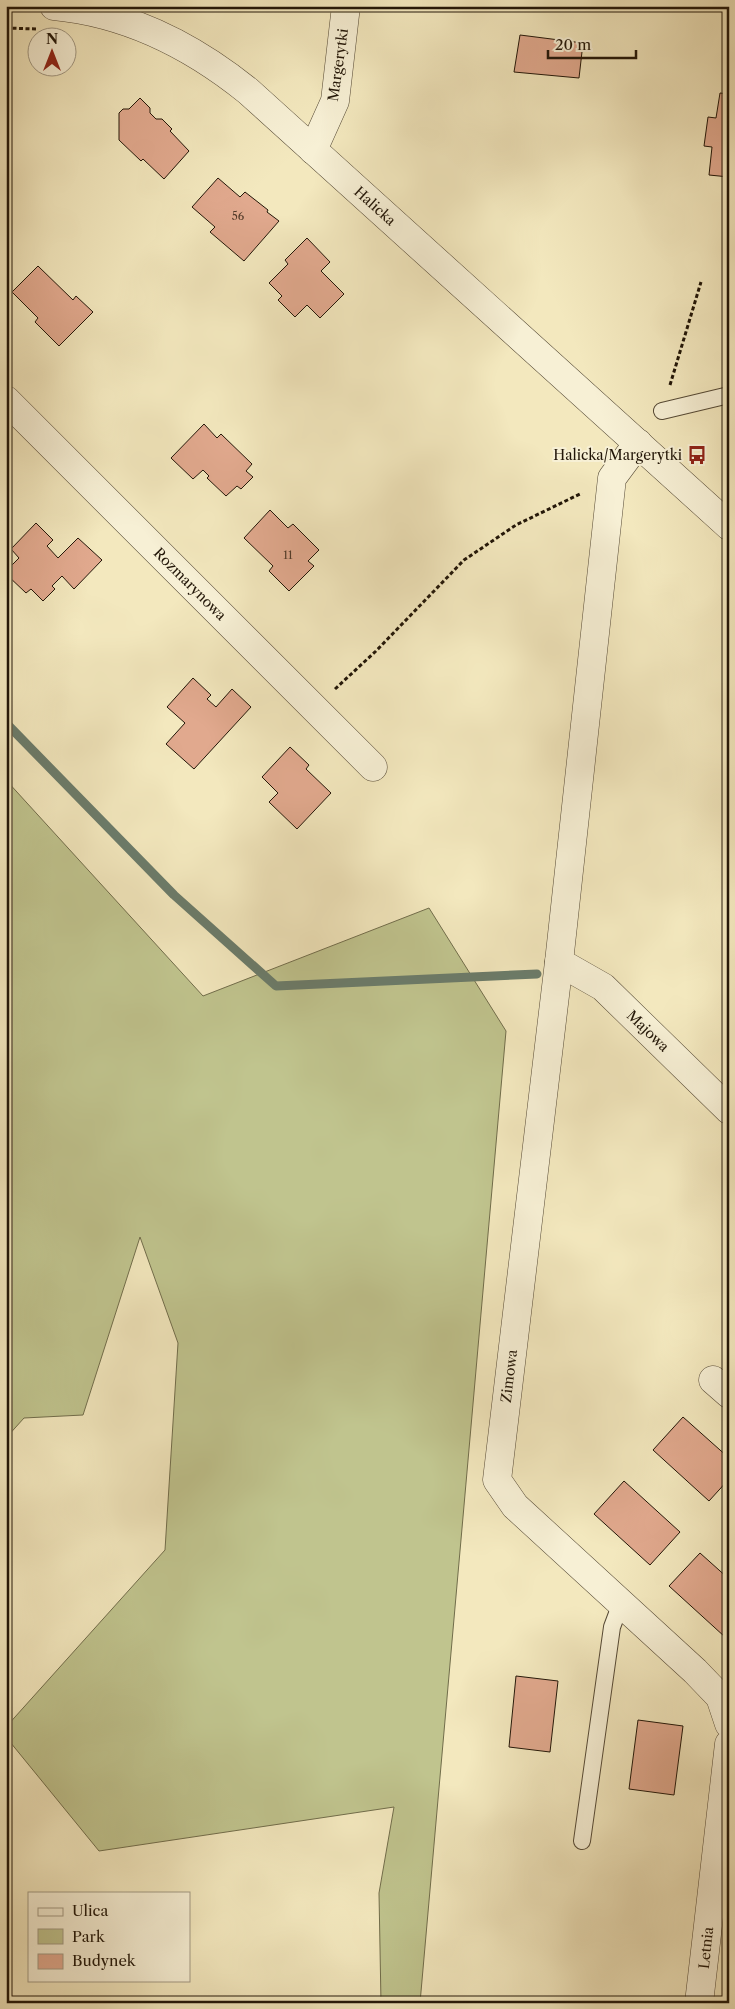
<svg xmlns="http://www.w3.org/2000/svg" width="735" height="2009" font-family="'Libre Caslon Text',serif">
	<rect width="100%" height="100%" fill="#f3e8be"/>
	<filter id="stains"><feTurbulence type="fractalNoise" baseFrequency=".004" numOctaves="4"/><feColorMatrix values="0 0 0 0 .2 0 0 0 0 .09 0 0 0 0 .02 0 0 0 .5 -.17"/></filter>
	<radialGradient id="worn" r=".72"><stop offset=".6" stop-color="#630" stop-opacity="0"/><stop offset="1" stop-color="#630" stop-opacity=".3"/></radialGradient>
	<polygon fill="#c0c48e" stroke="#716d4b" points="6,780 203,996 429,908 506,1031 420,2003 381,2003 379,1893 394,1807 99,1851 6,1737 6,1727 165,1550 178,1343 140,1237 83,1415 24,1418 6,1438"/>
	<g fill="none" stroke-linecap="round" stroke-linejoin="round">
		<polyline stroke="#6b7c6b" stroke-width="9" points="6,723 174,895 276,986 537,974"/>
	</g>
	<g fill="#e1a98e" stroke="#221608">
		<polygon points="520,35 583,43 579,78 514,72"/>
		<polygon points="720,93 729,94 729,177 709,175 712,147 704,146 708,117 716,118"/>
		<polygon points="140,98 150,108 150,113 156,119 162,119 172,129 170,131 189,151 164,179 143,159 141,161 119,140 119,113 123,109 129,109"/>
		<polygon points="218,178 240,197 245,192 268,210 267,212 279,221 244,261 210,232 215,227 192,207"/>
		<polygon points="307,238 330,262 321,271 344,294 320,318 307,305 295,317 278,300 282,296 269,283 288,264 285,260"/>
		<polygon points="38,266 73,300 76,296 93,312 59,346 35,322 38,318 12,292"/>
		<polygon points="204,424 217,438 221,434 252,464 246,471 253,477 241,489 237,486 226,496 207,478 209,476 203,470 193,479 171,458"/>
		<polygon points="270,510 288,528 293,524 319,550 308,561 314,566 289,591 269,571 273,566 244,538"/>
		<polygon points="36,523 53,540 47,546 58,558 78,538 102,560 74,589 62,576 52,586 55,589 43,601 31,589 26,593 6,574 6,571 19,558 11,549"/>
		<polygon points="193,678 211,695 207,699 216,707 232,689 251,707 194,769 166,744 185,723 167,707"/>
		<polygon points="290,747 309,765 306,769 331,793 297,829 269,802 278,793 262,777"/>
		<polygon points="683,1417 729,1458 729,1479 709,1501 653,1450"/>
		<polygon points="624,1481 680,1532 650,1565 594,1514"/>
		<polygon points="700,1553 729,1579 729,1633 725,1637 669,1586"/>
		<polygon points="516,1676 558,1681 550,1752 509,1747"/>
		<polygon points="638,1720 683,1726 674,1795 629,1789"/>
	</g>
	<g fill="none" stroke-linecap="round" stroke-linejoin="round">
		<g stroke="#564a36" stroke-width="18">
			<g id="lane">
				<polyline points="662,411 729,395"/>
				<polyline points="582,1841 612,1627 621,1603"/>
			</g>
		</g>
		<g stroke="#564a36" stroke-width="29">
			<g id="street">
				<path d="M54,6C128,13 191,45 248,91L729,526"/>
				<polyline points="313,150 335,101 346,6"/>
				<polyline points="6,400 373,767"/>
				<polyline points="638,443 612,478 559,962 497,1480 515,1506 695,1671 720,1697 729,1724"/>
				<polyline points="559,962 603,987 729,1110"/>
				<polyline points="713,1380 729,1394"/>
				<polyline points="699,2003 729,1744"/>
			</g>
		</g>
		<g stroke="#221608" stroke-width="3" stroke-dasharray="4 2.5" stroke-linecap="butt">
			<polyline points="6,28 37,29"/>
			<polyline points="670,385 701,282"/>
			<polyline points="335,689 376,651 464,560 516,525 582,493"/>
		</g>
		<use href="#lane" stroke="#f7f0d5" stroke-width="16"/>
		<use href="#street" stroke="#f7f0d5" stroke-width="28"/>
	</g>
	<defs>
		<g id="bus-bare" transform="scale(1.5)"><path d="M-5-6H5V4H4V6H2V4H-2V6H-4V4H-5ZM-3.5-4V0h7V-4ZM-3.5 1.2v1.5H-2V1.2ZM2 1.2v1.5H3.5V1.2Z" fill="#8f2418" stroke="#f7f0d5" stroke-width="2.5" paint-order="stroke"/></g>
	</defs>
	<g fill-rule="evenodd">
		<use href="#bus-bare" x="697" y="455"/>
	</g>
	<g text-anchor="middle" stroke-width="4" stroke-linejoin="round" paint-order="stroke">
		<g font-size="11" fill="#523b2a">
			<text x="238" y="220">56</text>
			<text x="288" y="559">11</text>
		</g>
		<g font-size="14" fill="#221608" stroke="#f7f0d5">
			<text transform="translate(338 65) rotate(-82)" y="5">Margerytki</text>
			<text transform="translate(375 206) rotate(42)" y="5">Halicka</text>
			<text transform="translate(190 584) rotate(45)" y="5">Rozmarynowa</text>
			<text transform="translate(648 1031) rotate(44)" y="5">Majowa</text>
			<text transform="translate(509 1376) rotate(-83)" y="5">Zimowa</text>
			<text transform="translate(706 1948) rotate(-84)" y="5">Letnia</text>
		</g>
		<g font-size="14" fill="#221608" stroke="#f7f0d5" text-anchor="end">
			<text x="682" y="460">Halicka/Margerytki</text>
		</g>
	</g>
	<rect width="735" height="2009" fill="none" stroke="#f3e8be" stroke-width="25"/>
	<rect x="8" y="8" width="720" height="1994" fill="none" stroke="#221608" stroke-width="2.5"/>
	<rect x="12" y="12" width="710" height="1984" fill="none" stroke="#221608"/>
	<rect x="28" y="1892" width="162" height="90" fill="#f7f0d5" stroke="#a29983"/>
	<rect x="38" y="1908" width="25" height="8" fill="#f7f0d5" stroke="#a29983"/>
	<text x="72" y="1916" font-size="15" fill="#221608">Ulica</text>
	<rect x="38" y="1929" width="25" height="15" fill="#c0c48e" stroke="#a29983"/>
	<text x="72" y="1942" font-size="15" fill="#221608">Park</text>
	<rect x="38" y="1954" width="25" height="15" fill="#e1a98e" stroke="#a29983"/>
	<text x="72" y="1966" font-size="15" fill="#221608">Budynek</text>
	<g transform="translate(52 52)"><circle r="24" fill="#f7f0d5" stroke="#a29983"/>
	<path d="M0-4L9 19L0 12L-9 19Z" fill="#8f2418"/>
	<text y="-8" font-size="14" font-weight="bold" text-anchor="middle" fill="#221608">N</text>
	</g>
	<path d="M548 50v8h88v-8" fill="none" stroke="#221608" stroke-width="2.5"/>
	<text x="555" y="50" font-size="15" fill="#221608" stroke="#f7f0d5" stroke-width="4" paint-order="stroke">20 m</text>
	<rect width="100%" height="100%" filter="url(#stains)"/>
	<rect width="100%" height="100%" fill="url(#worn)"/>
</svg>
